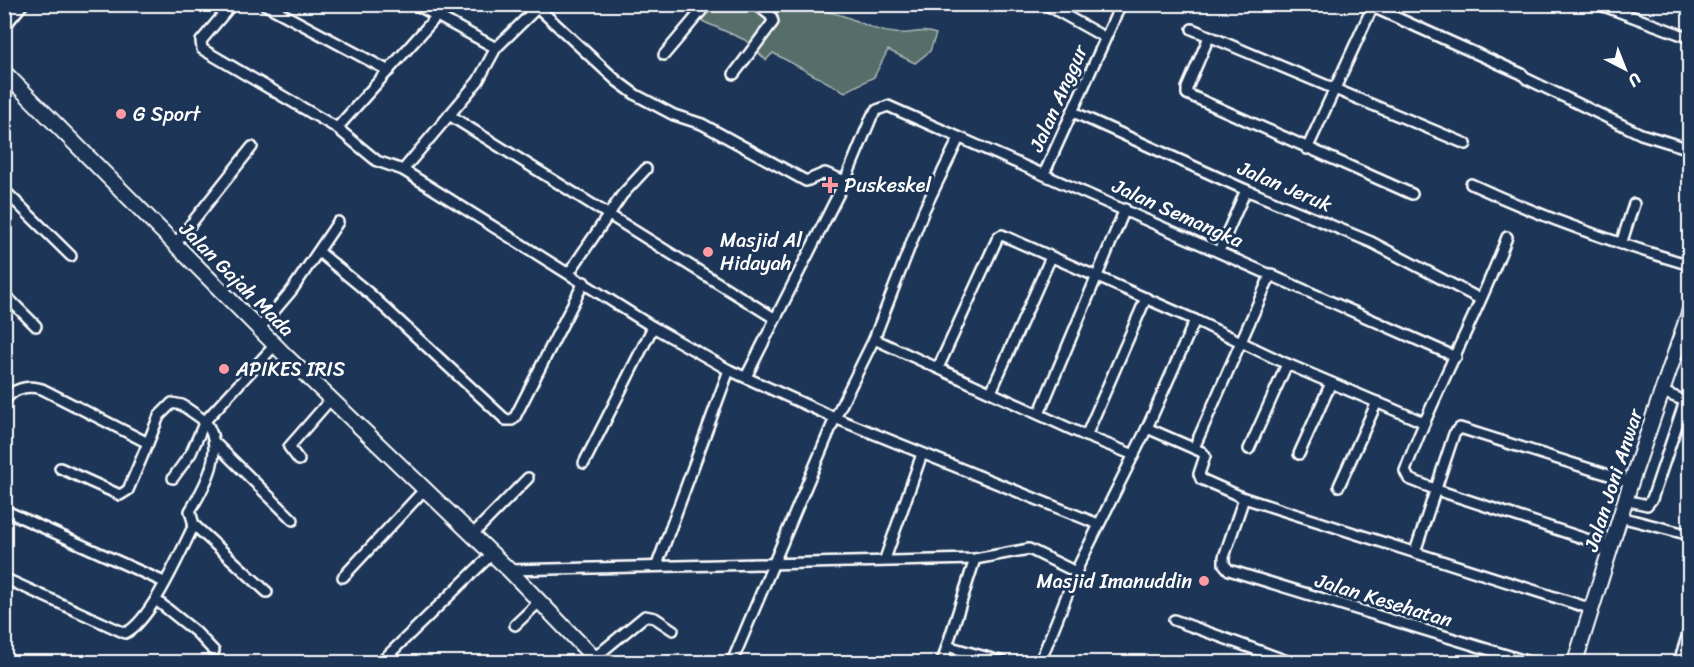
<svg xmlns="http://www.w3.org/2000/svg" width="1694" height="667" font-family="Sriracha,sans-serif">
	<rect width="100%" height="100%" fill="#1d3557"/>
	<filter id="ink" filterUnits="userSpaceOnUse"><feTurbulence type="fractalNoise" baseFrequency=".0167" numOctaves="2"/><feDisplacementMap in="SourceGraphic" scale="12" xChannelSelector="R" yChannelSelector="G"/><feConvolveMatrix kernelMatrix="1 2 1 2 8 2 1 2 1" color-interpolation-filters="sRGB"/></filter>
	<g filter="url(#ink)">
		<path fill="#576e6a" stroke="#abb6b4" stroke-width="1.5" d="M674,5H827L828,12C855,16 868,31 895,33C910,35 921,28 936,34L930,51L915,63L888,50L874,77L845,92L773,53L766,60L745,40L702,21Z"/>
		<g fill="none" stroke-linecap="round" stroke-linejoin="round">
			<g stroke="#fff" stroke-width="14">
				<g id="minor">
					<polyline points="232,4 201,41 202,49 337,128 377,161 403,170 478,81 496,48 541,4"/>
					<polyline points="264,4 389,71"/>
					<polyline points="415,4 496,48"/>
					<polyline points="1045,4 1104,37"/>
					<polyline points="1366,4 1522,74 1527,79 1641,134 1690,149"/>
					<polyline points="1598,4 1690,38"/>
					<polyline points="535,5 617,81 636,95 674,115 702,124 806,181 825,173 845,181"/>
					<polyline points="4,27 23,4"/>
					<polyline points="1192,29 1466,144"/>
					<polyline points="1209,37 1187,88 1187,94 1412,194"/>
					<polyline points="664,55 707,4"/>
					<polyline points="734,74 773,22 771,16 756,4"/>
					<polyline points="1073,112 1246,190 1371,242 1480,299"/>
					<polyline points="449,115 774,318"/>
					<polyline points="337,128 436,17"/>
					<polyline points="1307,149 1372,8"/>
					<polyline points="403,170 653,327 729,370 835,418 1098,524"/>
					<polyline points="1044,174 1121,4"/>
					<path d="M1471,184C1542,217 1614,243 1690,265"/>
					<polyline points="4,190 71,256"/>
					<path d="M1507,237C1477,317 1434,391 1405,471L1409,479L1437,490L1610,547"/>
					<polyline points="175,244 252,147"/>
					<polyline points="1621,244 1634,204"/>
					<polyline points="1219,251 1246,190"/>
					<polyline points="319,252 370,294 506,420 512,420 515,417 584,282"/>
					<polyline points="569,273 622,195 646,169"/>
					<polyline points="4,294 36,326"/>
					<polyline points="259,329 292,290 338,222"/>
					<polyline points="874,339 1086,436 1134,455"/>
					<polyline points="938,368 998,237 1002,235 1195,320 1287,364 1423,422"/>
					<polyline points="746,377 845,181 872,116 877,110 888,106 1456,357"/>
					<polyline points="991,392 1051,257"/>
					<path d="M4,402C12,388 28,385 42,389L148,443L159,416L172,403L182,405L205,421L191,453L173,478"/>
					<polyline points="1039,414 1125,209"/>
					<polyline points="1147,428 1202,452 1205,456 1199,474 1201,479 1244,498 1592,609"/>
					<polyline points="1086,436 1146,298"/>
					<polyline points="215,443 293,520"/>
					<polyline points="1194,448 1271,274"/>
					<polyline points="1249,449 1287,364"/>
					<polyline points="1299,454 1331,383"/>
					<polyline points="299,460 289,447 330,400"/>
					<polyline points="584,463 653,327"/>
					<polyline points="60,468 120,495 128,490 148,443"/>
					<polyline points="1339,486 1377,402"/>
					<polyline points="1244,498 1224,557 1224,564 1229,570 1529,662"/>
					<polyline points="1625,500 1647,505 1652,499 1685,401 1663,392"/>
					<polyline points="4,510 164,582"/>
					<polyline points="1620,517 1690,535"/>
					<polyline points="194,525 267,592"/>
					<polyline points="472,535 528,478"/>
					<polyline points="1415,552 1454,434 1460,428 1631,482"/>
					<polyline points="885,559 922,454"/>
					<polyline points="657,565 729,370"/>
					<polyline points="509,570 975,559 1029,549 1076,572"/>
					<polyline points="343,577 425,489"/>
					<path d="M4,578L125,633C150,623 181,551 194,525L190,511C206,485 226,449 205,421L275,345"/>
					<polyline points="156,600 196,632 214,651"/>
					<polyline points="1174,620 1290,662"/>
					<polyline points="515,625 539,602"/>
					<polyline points="947,646 1003,662"/>
					<polyline points="594,658 645,616 655,618 673,630"/>
					<polyline points="4,661 8,662"/>
					<polyline points="381,662 492,554"/>
					<polyline points="732,662 835,418 874,339 924,210 959,138"/>
					<polyline points="942,662 975,559"/>
					<polyline points="1040,662 1079,565 1147,428 1195,320"/>
					<polyline points="1679,662 1690,627"/>
				</g>
			</g>
			<g stroke="#fff" stroke-width="18">
				<g id="secondary">
					<polyline points="4,72 285,355 509,570 598,662"/>
					<polyline points="1575,662 1631,482 1690,310"/>
				</g>
			</g>
			<use href="#minor" stroke="#1d3557" stroke-width="9"/>
			<use href="#secondary" stroke="#1d3557" stroke-width="14"/>
		</g>
	</g>
	<g fill="#ff9aa2" stroke="#1d3557" stroke-width="2">
		<circle cx="121" cy="114" r="6"/>
		<path d="M827 176h6v6h6v6h-6v6h-6v-6h-6v-6h6z"/>
		<circle cx="708" cy="252" r="6"/>
		<circle cx="224" cy="369" r="6"/>
		<circle cx="1204" cy="581" r="6"/>
	</g>
	<g text-anchor="middle" stroke-width="6" stroke-linejoin="round" paint-order="stroke">
		<g font-size="20" fill="#fff" stroke="#1d3557">
			<text transform="translate(1058 98) rotate(-66)" y="7">Jalan Anggur</text>
			<text transform="translate(1285 186) rotate(23)" y="7">Jalan Jeruk</text>
			<text transform="translate(1178 213) rotate(24)" y="7">Jalan Semangka</text>
			<text transform="translate(237 279) rotate(45)" y="7">Jalan Gajah Mada</text>
			<text transform="translate(1613 480) rotate(-72)" y="7">Jalan Joni Anwar</text>
			<text transform="translate(1384 600) rotate(17)" y="7">Jalan Kesehatan</text>
		</g>
		<g font-size="20" fill="#fff" stroke="#1d3557" text-anchor="start">
			<text x="133" y="121">G Sport</text>
			<text x="844" y="192">Puskeskel</text>
			<text x="720" y="247">Masjid Al<tspan x="720" dy="23">Hidayah</tspan></text>
			<text x="236" y="376">APIKES IRIS</text>
			<text x="1192" y="588" text-anchor="end">Masjid Imanuddin</text>
		</g>
	</g>
	<rect width="1694" height="667" fill="none" stroke="#1d3557" stroke-width="24"/>
	<rect x="12" y="12" width="1670" height="643" fill="none" stroke="#fff" stroke-width="2" filter="url(#ink)"/>
	<g transform="translate(1625 69) rotate(138)" stroke="#1d3557" stroke-width="4.5" paint-order="stroke">
	<path d="M0-4.5L10 22L0 15L-10 22Z" fill="#ffffff"/>
	<text y="-9" font-size="16" font-weight="bold" text-anchor="middle" fill="#ffffff">U</text>
	</g>
</svg>
